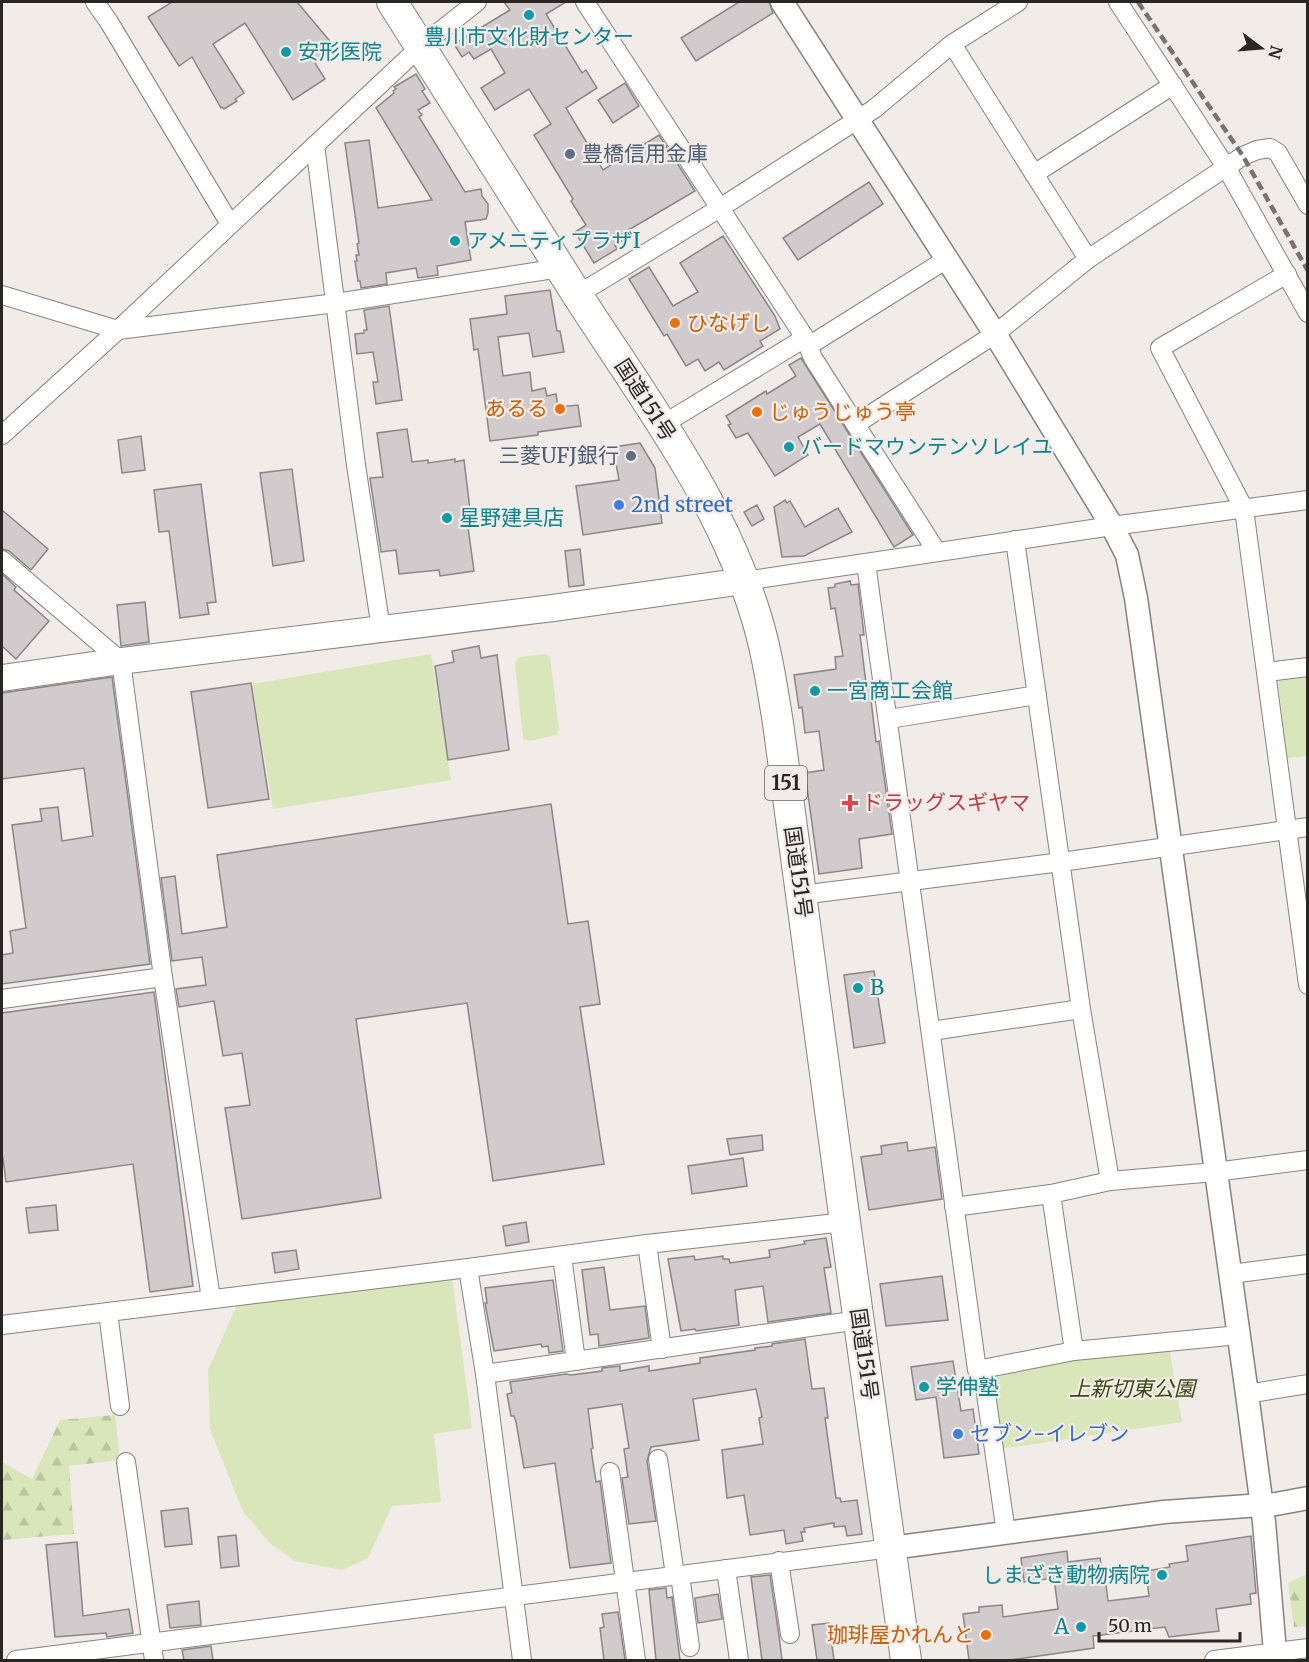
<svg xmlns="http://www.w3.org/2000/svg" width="1309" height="1662" font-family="Merriweather,'Noto Sans JP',serif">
	<defs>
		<pattern id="forest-firs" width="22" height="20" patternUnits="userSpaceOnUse" patternTransform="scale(1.5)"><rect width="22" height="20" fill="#d8e6b9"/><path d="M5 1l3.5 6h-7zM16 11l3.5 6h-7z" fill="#b9c59f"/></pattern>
	</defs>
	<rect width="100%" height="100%" fill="#f2ece8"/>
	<g fill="#d8e6b9">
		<polygon points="431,654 451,780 273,809 252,684"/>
		<polygon points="545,654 550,657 559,730 556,735 529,741 523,739 515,663 519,657"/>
		<polygon points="1307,675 1307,756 1287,758 1278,680"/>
		<polygon points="452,1277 472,1428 434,1434 441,1502 392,1506 368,1558 342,1570 295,1561 271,1544 243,1512 210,1429 208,1370 237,1305"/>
		<polygon points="1168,1342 1182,1422 1000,1449 991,1372"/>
	</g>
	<g fill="url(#forest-firs)">
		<polygon points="115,1415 120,1460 69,1466 74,1534 2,1540 2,1462 32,1479 60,1420"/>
		<polygon points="1307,1574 1307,1626 1294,1627 1288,1583"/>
	</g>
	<g fill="#d2cbcd" stroke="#8c8588" stroke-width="1.5">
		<polygon points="172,2 297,2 334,46 315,63 325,79 293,100 245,23 213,44 244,93 235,99 237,101 224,109 222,107 221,108 192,57 179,66 148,17"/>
		<polygon points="504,2 566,2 546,14 582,73 586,70 597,88 566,108 603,170 659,135 695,191 620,235 623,240 615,245 617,249 594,263 575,232 586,225 571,201 573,199 534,135 551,124 529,89 495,110 481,88 505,73 491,49 474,59 469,52 462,57 454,44 510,10"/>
		<polygon points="739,2 769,2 773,13 696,61 681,38"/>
		<polygon points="416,74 425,89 422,91 430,103 418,110 422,115 419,117 465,192 481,189 482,196 488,204 488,213 486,219 465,222 471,260 437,266 438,275 418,278 416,268 386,273 387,284 361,288 360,281 358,281 355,261 357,261 356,255 359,255 357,244 359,243 345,143 369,140 378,208 432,200 376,108 394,93 393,91 396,89 394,87"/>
		<polygon points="625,83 639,106 613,123 598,100"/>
		<polygon points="869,182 883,204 798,260 783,238"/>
		<polygon points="723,236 775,316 780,329 760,341 763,346 724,370 719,362 705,371 698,359 686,366 667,334 664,336 629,279 649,267 673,306 698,292 680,263"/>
		<polygon points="550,290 557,331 560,331 564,352 533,357 529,333 498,337 503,376 530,372 532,391 545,388 547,396 556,394 558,407 578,405 581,426 538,432 538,435 490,441 478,349 474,350 470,319 507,314 505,296"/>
		<polygon points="389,306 402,400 376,404 373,382 378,382 373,352 357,354 355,334 364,333 364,330 367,330 364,310"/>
		<polygon points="801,358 913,535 894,547 820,424 798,437 808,455 775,476 748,433 736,438 728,425 731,424 726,416 766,391 767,394 796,376 789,365"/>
		<polygon points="407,429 412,462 428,460 428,463 455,459 455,462 464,460 472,526 468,527 474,571 440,576 439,570 399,574 396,550 381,552 370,478 383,477 377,433"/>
		<polygon points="141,436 145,470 122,473 118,440"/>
		<polygon points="640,443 655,468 662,523 583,535 576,486 619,480 613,447"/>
		<polygon points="292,469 304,561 273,566 260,473"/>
		<polygon points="201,484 216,602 207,603 209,614 180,618 169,531 159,532 154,490"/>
		<polygon points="785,500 787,503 790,501 805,527 838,508 852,532 804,556 782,557 774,507"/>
		<polygon points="757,505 764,519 752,526 744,512"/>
		<polygon points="2,510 48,549 31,570 9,551 2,549"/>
		<polygon points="580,549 584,585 569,587 565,551"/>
		<polygon points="2,574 16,587 14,590 49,621 16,659 2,646"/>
		<polygon points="850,581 851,585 858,584 864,635 860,635 866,683 869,683 876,742 879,741 892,834 859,839 862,868 819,874 805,773 824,770 819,731 805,733 802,707 799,708 794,675 836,669 835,657 843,656 835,608 831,609 828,588 835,587 835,584"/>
		<polygon points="145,602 149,642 121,646 117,605"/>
		<polygon points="479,646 481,658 497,655 509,750 448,760 435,666 454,662 452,651"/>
		<polygon points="112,677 150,964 2,984 2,955 13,953 10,931 26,928 12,825 42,821 40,809 58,807 62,841 93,836 84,768 2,779 2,693"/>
		<polygon points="251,683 269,799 208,808 191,692"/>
		<polygon points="551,804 568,924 588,921 600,1004 580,1007 604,1164 493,1181 467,1003 356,1019 381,1198 242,1219 225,1108 250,1105 242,1053 223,1056 214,1001 179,1007 176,989 206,985 202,957 172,961 161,878 175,876 182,934 227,927 217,855"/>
		<polygon points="874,971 885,1043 854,1048 844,975"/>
		<polygon points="154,992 193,1286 150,1292 133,1164 6,1182 3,1158 2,1159 2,1013"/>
		<polygon points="762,1135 763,1150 730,1155 727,1139"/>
		<polygon points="907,1142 908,1151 935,1147 942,1199 869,1210 861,1157 882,1154 881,1146"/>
		<polygon points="743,1158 747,1186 692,1194 688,1166"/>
		<polygon points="56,1205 58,1230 29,1233 26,1208"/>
		<polygon points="526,1222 529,1242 506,1246 503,1226"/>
		<polygon points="826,1238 831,1267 824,1268 831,1313 768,1322 763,1286 735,1290 739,1325 696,1331 695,1329 681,1331 668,1259 694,1256 695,1260 723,1256 723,1259 729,1259 730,1263 770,1257 769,1250 805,1244 804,1241"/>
		<polygon points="296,1250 299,1269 275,1273 272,1253"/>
		<polygon points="604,1267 610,1310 645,1306 649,1338 599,1346 598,1334 590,1335 582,1270"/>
		<polygon points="942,1276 948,1320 886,1326 880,1284"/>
		<polygon points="553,1280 563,1351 549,1353 548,1346 542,1347 541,1344 494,1351 485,1303 487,1303 485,1288"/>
		<polygon points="805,1339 812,1389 824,1388 828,1418 825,1418 836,1498 840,1498 841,1502 857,1500 862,1534 847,1536 845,1526 834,1527 834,1523 804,1528 805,1532 801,1532 803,1541 786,1544 784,1530 750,1535 744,1495 727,1498 722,1450 763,1444 759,1418 762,1417 756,1389 693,1399 699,1440 651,1447 647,1461 656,1521 629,1524 622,1478 628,1477 624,1449 629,1448 622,1404 588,1409 593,1448 591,1449 596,1482 600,1481 611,1563 570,1568 555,1463 524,1468 516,1422 514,1416 511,1416 507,1394 512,1393 510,1382 566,1374 571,1375 602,1371 602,1368 620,1366 620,1371 649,1366 649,1371 700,1363 700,1358 755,1350 755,1348 772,1346 772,1344"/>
		<polygon points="953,1361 961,1411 973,1409 979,1454 944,1458 936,1397 916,1400 911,1367"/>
		<polygon points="188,1508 192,1544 165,1547 161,1511"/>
		<polygon points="236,1535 239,1566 221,1568 218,1537"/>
		<polygon points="1251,1536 1256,1593 1250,1594 1251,1604 1216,1609 1219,1631 1169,1637 1165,1627 1093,1636 1094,1648 1010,1660 969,1660 963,1614 979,1612 979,1607 1002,1605 1003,1617 1058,1609 1054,1578 1024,1582 1021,1558 1067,1551 1068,1562 1100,1558 1102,1569 1104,1569 1108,1601 1149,1596 1146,1571 1170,1567 1169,1564 1188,1561 1186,1546"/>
		<polygon points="77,1542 83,1616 129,1609 133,1633 107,1637 106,1633 55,1637 46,1545"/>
		<polygon points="770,1575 779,1636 782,1660 762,1660 751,1577"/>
		<polygon points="666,1588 667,1598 672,1597 680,1660 656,1660 649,1590"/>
		<polygon points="718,1594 722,1619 698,1623 695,1598"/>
		<polygon points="199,1601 201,1625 170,1628 167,1605"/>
		<polygon points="618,1612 625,1660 604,1660 600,1628 604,1627 602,1614"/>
		<polygon points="829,1623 834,1660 817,1660 812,1625"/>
		<polygon points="211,1646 213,1660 184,1660 182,1650"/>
	</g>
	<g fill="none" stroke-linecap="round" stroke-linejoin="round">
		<g stroke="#87827e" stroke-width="20">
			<g id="minor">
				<polyline points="95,2 109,22 230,224"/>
				<polyline points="585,2 805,338 813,358 937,552"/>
				<polyline points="1118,2 1226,167 1308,313"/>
				<polyline points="952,44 1088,259"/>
				<polyline points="315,145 356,465 381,629"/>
				<polyline points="1034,174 1173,85"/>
				<polyline points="1287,274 1160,348 1244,509 1308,985"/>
				<polyline points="2,295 118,330 336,303 560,268"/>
				<polyline points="577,295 720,208 874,109 952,44 1018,2"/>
				<polyline points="810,345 947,259"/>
				<polyline points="856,424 995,334 1088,259 1243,156 1257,150 1270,148 1278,153 1308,205"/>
				<polyline points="662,425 805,338"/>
				<polyline points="2,435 118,330 421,46 477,2"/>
				<polyline points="1015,540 1081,1009 1110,1181"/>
				<polyline points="2,560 121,661 163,977 211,1299"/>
				<polyline points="866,563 977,1370 1074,1351 1239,1335"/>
				<polyline points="744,581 1112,526 1308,500"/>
				<polyline points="1267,672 1308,667"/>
				<polyline points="889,719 1037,695"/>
				<polyline points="801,895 1061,862 1308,827"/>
				<polyline points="2,999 163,977"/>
				<polyline points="931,1031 1081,1009"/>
				<polyline points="1051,1194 1074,1351"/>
				<polyline points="954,1207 1051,1194 1110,1181 1215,1172 1308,1160"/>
				<polyline points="647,1244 662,1349"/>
				<polyline points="562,1256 576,1361"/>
				<polyline points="468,1268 485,1374 522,1660"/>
				<polyline points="1231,1274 1308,1264"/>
				<polyline points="108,1312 120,1406"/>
				<polyline points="2,1325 468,1268 647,1244 845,1222"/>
				<polyline points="485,1374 859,1320"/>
				<polyline points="984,1380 1006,1533"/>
				<polyline points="1247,1394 1308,1384"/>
				<polyline points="658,1459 675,1575"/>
				<polyline points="126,1462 154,1660"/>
				<polyline points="610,1472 636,1660"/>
				<polyline points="779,1561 790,1634"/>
				<polyline points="726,1569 739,1660"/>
				<polyline points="680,1575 690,1647"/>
				<polyline points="16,1660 891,1548"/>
				<polyline points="1214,1660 1308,1648"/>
			</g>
		</g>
		<g stroke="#87827e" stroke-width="25">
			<g id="tertiary">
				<polyline points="782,2 995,334 1112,526 1127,555 1136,598 1247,1394 1264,1522 1275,1652"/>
				<polyline points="891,1548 1164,1512 1276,1504 1308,1498"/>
			</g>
		</g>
		<g stroke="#87827e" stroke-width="28">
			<polyline id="secondary" points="2,678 121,661 553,608 744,581"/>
		</g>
		<g stroke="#87827e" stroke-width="32">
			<path id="trunk" d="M392,2C454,99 514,196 576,293C642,396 720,497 756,616C767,651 772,687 778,723L845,1222L906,1660"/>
		</g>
		<use href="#minor" stroke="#fff" stroke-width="18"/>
		<use href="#tertiary" stroke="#fff" stroke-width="22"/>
		<use href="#secondary" stroke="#fff" stroke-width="26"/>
		<use href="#trunk" stroke="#fff" stroke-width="30"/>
		<polyline stroke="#777371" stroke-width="4.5" stroke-dasharray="9 4.5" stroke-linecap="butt" points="1138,2 1243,156 1308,271"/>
	</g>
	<g fill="#0f9aa8" stroke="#f2ece8" stroke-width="2">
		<circle cx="529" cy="15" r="6"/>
		<circle cx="286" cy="52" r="6"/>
		<circle cx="455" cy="241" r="6"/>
		<circle cx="789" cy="447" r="6"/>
		<circle cx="447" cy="518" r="6"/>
		<circle cx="815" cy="691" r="6"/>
		<circle cx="858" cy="988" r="6"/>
		<circle cx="924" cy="1387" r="6"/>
		<circle cx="1162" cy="1575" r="6"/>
		<circle cx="1081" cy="1627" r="6"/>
	</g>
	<g fill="#5c6f8a" stroke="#f2ece8" stroke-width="2">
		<circle cx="570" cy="154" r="6"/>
		<circle cx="631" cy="456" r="6"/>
	</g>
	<g fill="#e8710a" stroke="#f2ece8" stroke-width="2">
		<circle cx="675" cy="323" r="6"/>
		<circle cx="560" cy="409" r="6"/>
		<circle cx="757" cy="412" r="6"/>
		<circle cx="986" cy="1635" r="6"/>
	</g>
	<g fill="#3f7fe0" stroke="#f2ece8" stroke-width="2">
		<circle cx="619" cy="505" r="6"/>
		<circle cx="958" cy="1434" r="6"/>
	</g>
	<path fill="#e0444e" stroke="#f2ece8" stroke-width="2" d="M847 794h6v6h6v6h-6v6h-6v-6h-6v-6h6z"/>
	<g text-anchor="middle" stroke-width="4.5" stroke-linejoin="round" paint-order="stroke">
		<rect fill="#f2ece8" stroke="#656260" stroke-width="1.5" x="765" y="766" width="42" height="34" rx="4.5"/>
		<g font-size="20" font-weight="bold" fill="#292726">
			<text x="786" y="790">151</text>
		</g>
		<g font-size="21" fill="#0d838f" stroke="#f2ece8" text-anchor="start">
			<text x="529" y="44" text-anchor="middle">豊川市文化財センター</text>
			<text x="298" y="59">安形医院</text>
			<text x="467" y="248">アメニティプラザI</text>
			<text x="801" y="454">バードマウンテンソレイユ</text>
			<text x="459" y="525">星野建具店</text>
			<text x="827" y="698">一宮商工会館</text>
			<text x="870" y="995">B</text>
			<text x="936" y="1394">学伸塾</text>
			<text x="1150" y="1582" text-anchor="end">しまざき動物病院</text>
			<text x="1069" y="1634" text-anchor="end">A</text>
		</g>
		<g font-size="21" fill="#4e5e75" stroke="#f2ece8" text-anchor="start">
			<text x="582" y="161">豊橋信用金庫</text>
			<text x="619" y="463" text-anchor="end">三菱UFJ銀行</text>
		</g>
		<g font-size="21" fill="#c56008" stroke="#f2ece8" text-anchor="start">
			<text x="687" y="330">ひなげし</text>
			<text x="548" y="416" text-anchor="end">あるる</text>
			<text x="769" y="419">じゅうじゅう亭</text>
			<text x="974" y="1642" text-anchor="end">珈琲屋かれんと</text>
		</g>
		<g font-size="21" fill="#292726" stroke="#f2ece8">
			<text transform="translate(645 400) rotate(57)" y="7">国道151号</text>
			<text transform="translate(798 872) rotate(82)" y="7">国道151号</text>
			<text transform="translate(864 1354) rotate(82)" y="7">国道151号</text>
		</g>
		<g font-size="21" fill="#366cbe" stroke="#f2ece8" text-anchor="start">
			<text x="631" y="512">2nd street</text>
			<text x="970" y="1441">セブン-イレブン</text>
		</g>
		<g font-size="21" fill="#be3a42" stroke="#f2ece8" text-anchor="start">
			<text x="862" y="810">ドラッグスギヤマ</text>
		</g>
		<g font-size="21" font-style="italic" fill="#3c4914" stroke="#f2ece8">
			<text x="1132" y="1396">上新切東公園</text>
		</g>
	</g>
	<rect width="1309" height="1662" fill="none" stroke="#292726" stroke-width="6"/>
	<g transform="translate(1261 48) rotate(106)" stroke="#f2ece8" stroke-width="4.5" paint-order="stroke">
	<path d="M0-4.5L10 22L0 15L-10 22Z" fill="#292726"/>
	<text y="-9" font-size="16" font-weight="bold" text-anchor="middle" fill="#292726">N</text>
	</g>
	<path d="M1099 1632v9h141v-9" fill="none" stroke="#292726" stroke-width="3"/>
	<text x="1108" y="1632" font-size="18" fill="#292726" stroke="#f2ece8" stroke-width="4.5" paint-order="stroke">50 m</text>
</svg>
